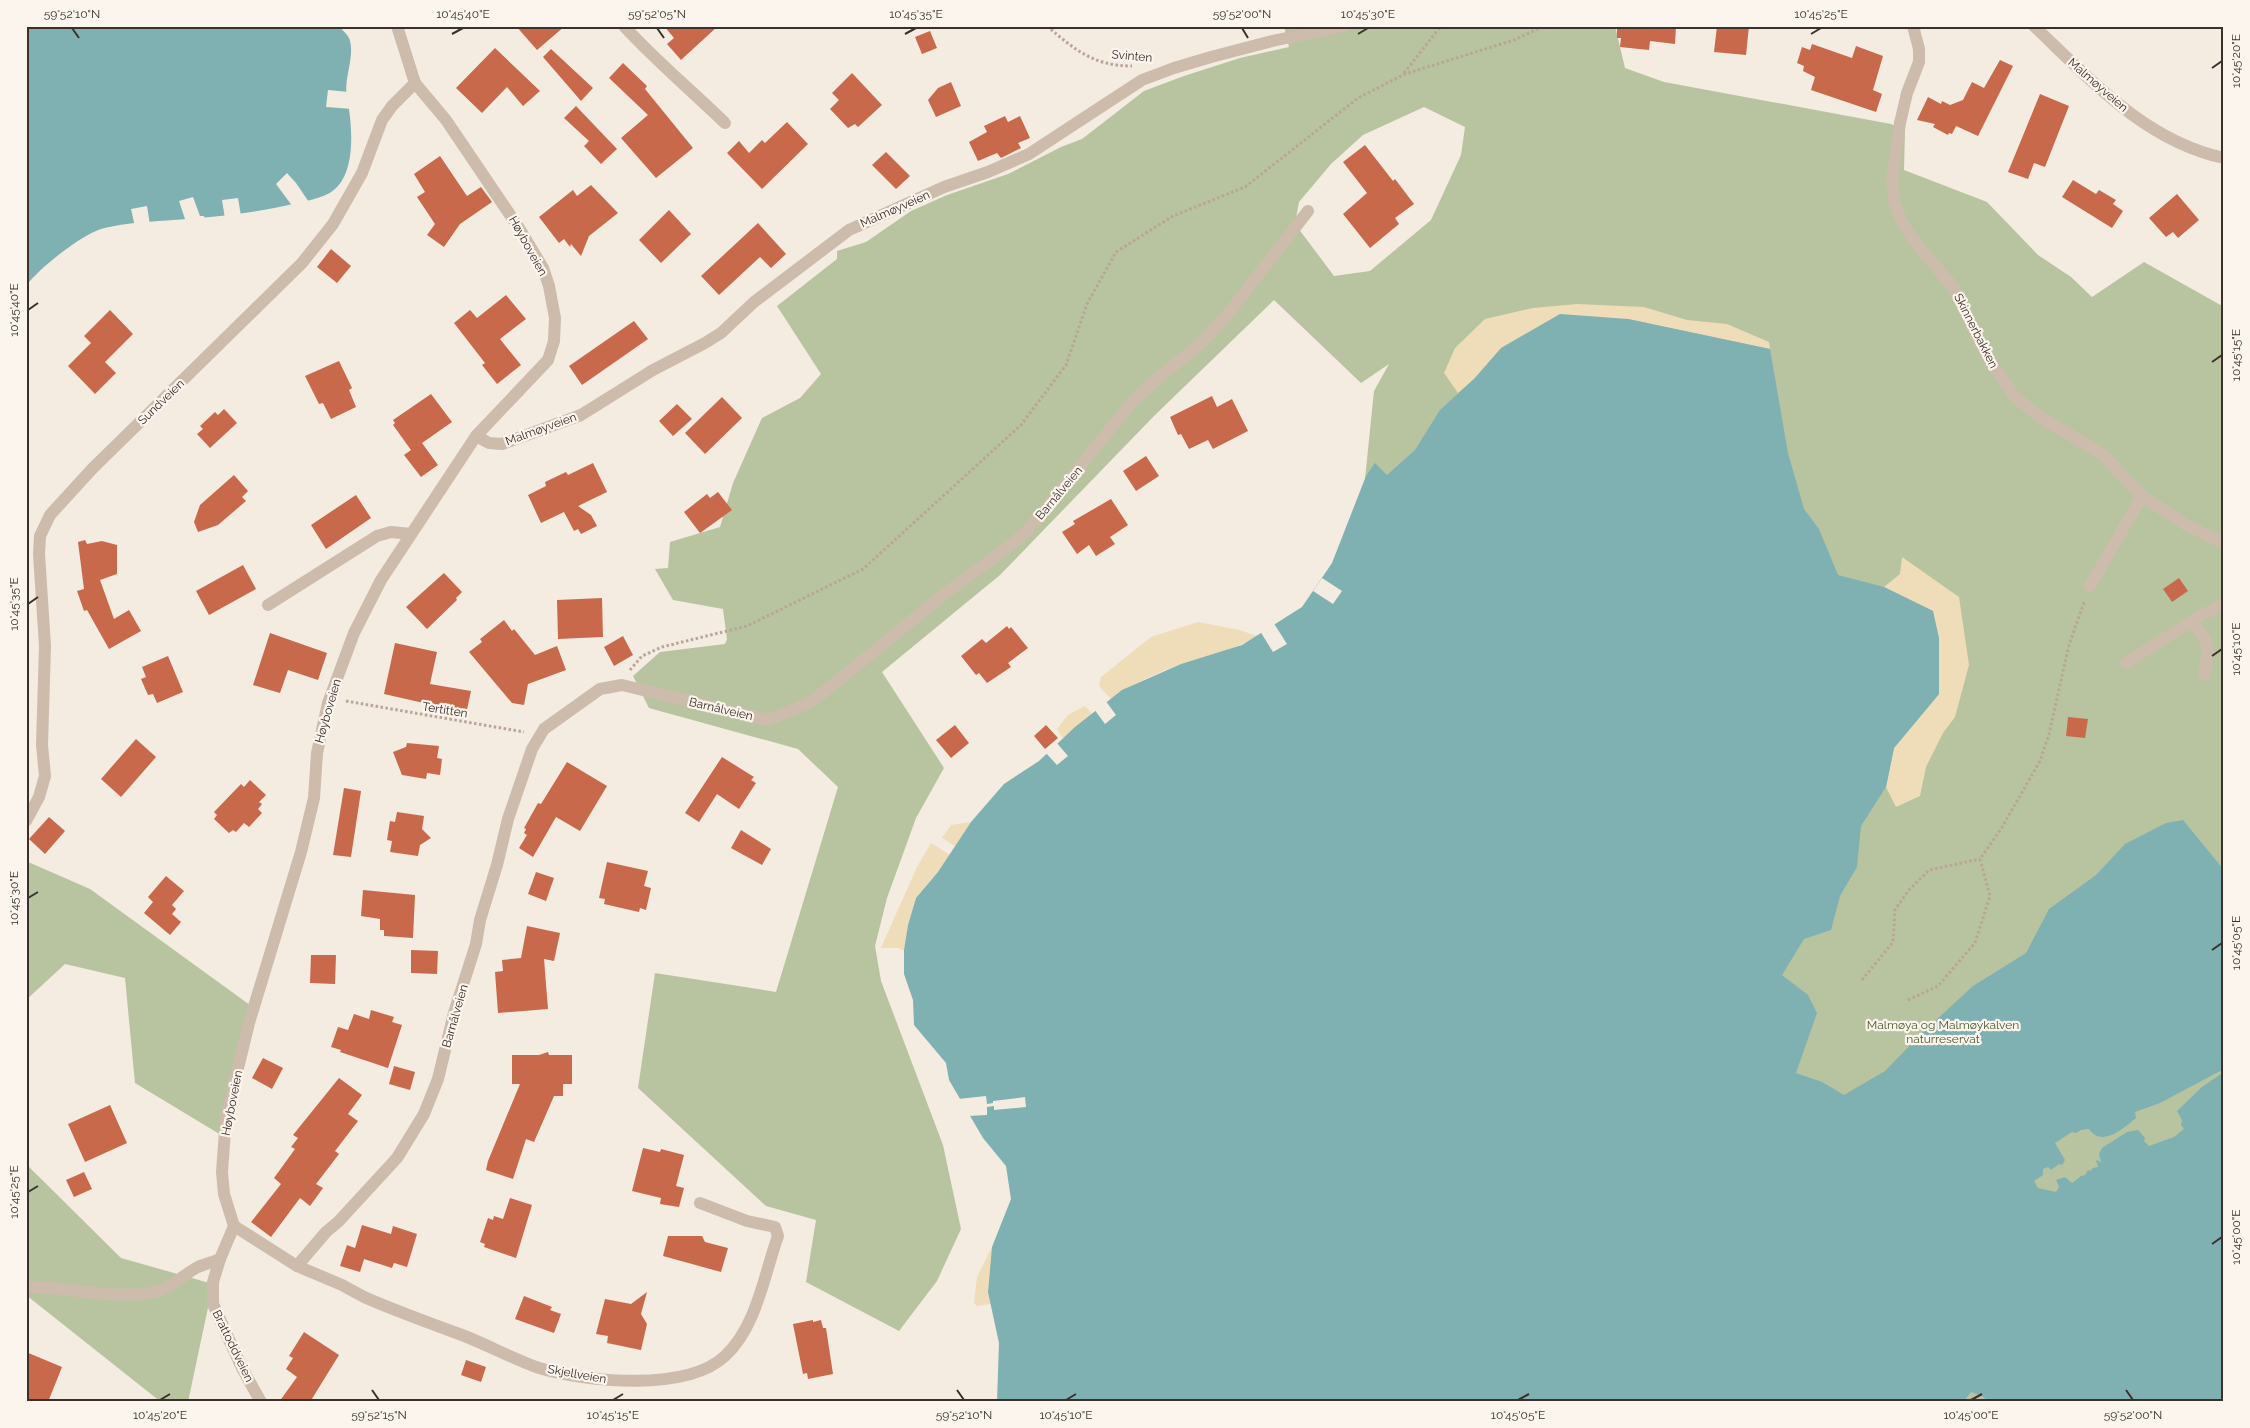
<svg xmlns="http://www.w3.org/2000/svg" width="2250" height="1428" font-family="Raleway,sans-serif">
	<rect width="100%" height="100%" fill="#f4ebe1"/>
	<g fill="#b8c4a0" fill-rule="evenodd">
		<path d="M1284,26H1615L1625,68L1664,82L1891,124L1905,131L1904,170L1987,202L2038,255L2071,277L2092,297L2144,262L2224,307V1402H1820L1365,479L1374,391L1389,364L1361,383L1274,300L1155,415L1000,575L882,672L944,768L916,818L887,898L875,946L881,981L943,1145L961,1229L937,1281L899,1331L806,1282L816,1220L766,1206L638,1088L655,973L776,992L838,787L798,749L649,708L633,676L660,652L725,644L727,639L723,609L673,600L655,569L668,568L670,542L720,527L733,483L762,418L800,398L821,374L777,306L837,259V251L866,242L911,211L947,195L1008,174L1061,147L1082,139L1144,91L1184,76L1240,58L1289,47ZM1424,107L1465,127L1461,155L1431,220L1370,271L1334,276L1295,224L1299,202L1331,164L1363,135Z"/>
		<polygon points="26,861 90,889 254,1008 226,1138 135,1083 125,978 65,964 26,1000"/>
		<polygon points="26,1164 121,1258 213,1284 188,1402 161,1402 26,1295"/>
	</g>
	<g fill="#efdcb8">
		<polygon points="1577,304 1644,307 1687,320 1727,324 1769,342 1770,349 1628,319 1474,379 1458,393 1444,373 1455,348 1485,319 1533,308"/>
		<polygon points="1902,557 1959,597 1969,665 1955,717 1943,733 1926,767 1920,796 1896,807 1886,787 1894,748 1939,694 1933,611 1884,587 1900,574"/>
		<path d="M1198,622L1239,630L1257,636C1235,650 1209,655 1184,663C1160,671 1131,684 1111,699L1099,686L1101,677L1151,637Z"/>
		<polygon points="1085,706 1092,714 1063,738 1057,729 1068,715"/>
		<polygon points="971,822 955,846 942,838 951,825"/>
		<polygon points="931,843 950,855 938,872 916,898 908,925 904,950 901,950 900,948 881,948 917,867"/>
		<polygon points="992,1247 988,1292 991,1304 977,1306 974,1303 977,1277"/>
	</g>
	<g fill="#7fb0b2">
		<path d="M26,26H339C342,30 347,34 349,38C356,55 343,79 347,98C352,122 356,166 338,186C329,197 310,200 297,203C261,212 225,216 188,219C163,221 125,222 101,229C80,236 39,268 26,286Z"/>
		<path d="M1560,314L1628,319L1770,349L1788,453L1804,509L1819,529L1838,575L1884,587L1933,611L1939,638V694L1894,748L1886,787L1861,826L1857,867L1840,896L1831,930L1804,939L1782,975L1808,995L1817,1013L1796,1073L1822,1082L1844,1095L1885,1071L1922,1033L1973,986L2026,953L2049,909L2096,875L2125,844L2166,823L2183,820L2224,870V1069L2160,1103L2135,1112L2136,1118C2124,1128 2102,1148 2089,1129L2081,1130L2076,1133L2072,1132L2055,1143L2065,1160L2062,1165L2059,1164L2051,1170L2048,1167L2043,1169V1175L2034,1181L2038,1188L2056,1192L2059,1187L2056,1180L2065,1177L2072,1183L2081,1176L2085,1175L2088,1170L2090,1171L2093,1168L2098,1167L2096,1160L2101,1162L2099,1154L2102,1148L2127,1132L2138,1130L2145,1138L2144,1141L2149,1146L2174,1137L2184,1129L2181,1125L2182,1120L2177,1111L2202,1087L2224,1072V1402H1989L1982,1396L1971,1392L1963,1402H997L999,1343L988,1292L992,1247L1011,1199L1006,1166L983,1138L949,1080L946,1063L914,1025L913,1000L904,974V950L908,925L916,898L938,872L971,822L1004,784L1039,761L1075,727L1122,690L1181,664L1242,645L1302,607L1332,563L1366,476L1375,463L1387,475L1415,450L1440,410L1474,379L1501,348Z"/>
	</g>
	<g fill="#f4ebe1">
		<polygon points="328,90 349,92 352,109 326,107"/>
		<polygon points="287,173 296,183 309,202 293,207 276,184"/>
		<polygon points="193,197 200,216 204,216 205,220 186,222 179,201"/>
		<polygon points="238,198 241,216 225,219 222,200"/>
		<polygon points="147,206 150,225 135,227 131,209"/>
		<polygon points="1322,578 1342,591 1333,604 1313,591"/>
		<polygon points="1273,622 1287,644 1273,652 1260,631"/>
		<polygon points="1105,700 1116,715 1105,724 1094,709"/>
		<polygon points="1056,742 1068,756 1057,765 1045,752"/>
		<polygon points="986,1096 987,1104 993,1103 993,1101 1025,1097 1026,1107 994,1110 994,1106 987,1107 987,1115 968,1116 958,1099"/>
	</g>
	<g fill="#c8694b">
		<polygon points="516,26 565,26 537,50"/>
		<polygon points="664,26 718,26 681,60 667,44 674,38"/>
		<polygon points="1617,26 1676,26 1675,44 1650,41 1649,50 1620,47 1621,38 1617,38"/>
		<polygon points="1717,26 1749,26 1746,55 1714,52"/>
		<polygon points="930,31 937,48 922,54 915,37"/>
		<polygon points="1812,44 1852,58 1856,46 1883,56 1873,90 1882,94 1876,112 1811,90 1815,77 1803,71 1804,66 1797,63 1802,47 1810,50"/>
		<polygon points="495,48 540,91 523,106 507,87 482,113 456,88"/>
		<polygon points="551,49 593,88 581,101 543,57"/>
		<polygon points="2000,60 2013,66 1978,136 1956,126 1952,134 1949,133 1948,135 1933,127 1935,124 1917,120 1928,97 1941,104 1942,101 1950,105 1963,100 1972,82 1984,88"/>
		<polygon points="623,63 647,86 645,89 693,148 656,178 621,138 648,115 609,78"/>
		<polygon points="852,73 882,105 858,127 855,124 848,128 830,109 839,100 832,93"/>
		<polygon points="951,82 961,106 936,117 928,100 938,88"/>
		<polygon points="2040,94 2069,106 2045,167 2034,163 2028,179 2008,172"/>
		<polygon points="576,106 617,149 601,164 584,146 589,141 564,118"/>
		<polygon points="1005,116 1008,122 1020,116 1030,138 1018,143 1021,148 1001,158 997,153 978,161 969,142 987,132 984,126"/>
		<polygon points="787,122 808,144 762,189 727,153 739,141 749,153 762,140 765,143"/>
		<polygon points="1365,145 1393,181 1395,179 1414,204 1395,218 1399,224 1370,248 1343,214 1367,193 1343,162"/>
		<polygon points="886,152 910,176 896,189 872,165"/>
		<polygon points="440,156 467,196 481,187 492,202 460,224 444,247 427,235 435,224 417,197 425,192 414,174"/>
		<polygon points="2073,180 2096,194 2099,190 2116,200 2113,204 2123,211 2112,228 2062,197"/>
		<polygon points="591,185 618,213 589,236 581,256 571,244 570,247 564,239 559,243 539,217 573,190 577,196"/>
		<polygon points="2177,194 2199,220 2178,238 2173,232 2166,237 2149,218"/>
		<polygon points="669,210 691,234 661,263 639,240"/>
		<polygon points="758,223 786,254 771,268 760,257 719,295 701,276"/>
		<polygon points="331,249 351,266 337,283 317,267"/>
		<polygon points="506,295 526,319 500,339 521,365 497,384 482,365 485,363 454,323 470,310 477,318"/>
		<polygon points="110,310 133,334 105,362 116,373 95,394 68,366 91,343 84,336"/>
		<polygon points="634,321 648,339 582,385 569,366"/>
		<polygon points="339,361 352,388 349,390 356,407 331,419 323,403 319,404 305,376"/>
		<polygon points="431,394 452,422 422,443 438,465 421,477 404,455 411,450 393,425 395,423 393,420"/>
		<polygon points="1212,396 1217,407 1232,399 1248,431 1213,449 1208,440 1189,449 1181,434 1178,435 1170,417"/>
		<polygon points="722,397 742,418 705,454 685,433"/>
		<polygon points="677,404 692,419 673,436 659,421"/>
		<polygon points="224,409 237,423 210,448 197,434 203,429 200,426 215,412 218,415"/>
		<polygon points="1146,456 1159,476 1136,491 1123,471"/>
		<polygon points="593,463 607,492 578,506 591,515 597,526 581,534 578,529 574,531 564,512 541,523 528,495 546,486 545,482 566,472 568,475"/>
		<polygon points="234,475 248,491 242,497 246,501 218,525 198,532 194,522 200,505"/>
		<polygon points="718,492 732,510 700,533 684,512 707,494 710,498"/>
		<polygon points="356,495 371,518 326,549 311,525"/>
		<polygon points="1111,499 1128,525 1110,537 1115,544 1096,556 1089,545 1077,554 1062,532 1075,524 1073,521"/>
		<polygon points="85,540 87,544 102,541 117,545 117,574 100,580 114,619 129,610 141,631 109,649 87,610 84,611 77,591 84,589 78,542"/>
		<polygon points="243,565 256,589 209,615 196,591"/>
		<polygon points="444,573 462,592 456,598 457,600 427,629 406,607"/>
		<polygon points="2179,578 2188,591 2172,602 2163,589"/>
		<polygon points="602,598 603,637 558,639 557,600"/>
		<polygon points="504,620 512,631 514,629 535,655 557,646 566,670 528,684 524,705 512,703 469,652 482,642 480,639"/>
		<polygon points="1007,626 1009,629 1011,627 1028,648 1008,663 1011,667 987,683 979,673 976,675 961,656 982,639 986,643"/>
		<polygon points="270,633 327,653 318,680 288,670 280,693 253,685"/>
		<polygon points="623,636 633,655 614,666 604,647"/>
		<polygon points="395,643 437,652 430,684 471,691 465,719 445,715 446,708 384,694"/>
		<polygon points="168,656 183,692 157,703 153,694 148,695 141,679 146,677 142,667"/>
		<polygon points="2068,717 2088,719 2085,738 2066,736"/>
		<polygon points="955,725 969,743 951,758 936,740"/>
		<polygon points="1046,725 1058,738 1045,749 1034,736"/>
		<polygon points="136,739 156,757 121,797 101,779"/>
		<polygon points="407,743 439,746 437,758 442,759 440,775 427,773 426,779 402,775 393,752 406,747"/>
		<polygon points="722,757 754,777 751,780 756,783 739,809 717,794 699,822 685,813"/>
		<polygon points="567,762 607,786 580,831 556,817 533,857 519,848 527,835 524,833 526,829 524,828 538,803 541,804"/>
		<polygon points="250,780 266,795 259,802 262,804 258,809 262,813 249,827 244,823 236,832 233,830 229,833 214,819 217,815 214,812 241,784 244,787"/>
		<polygon points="344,788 361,791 351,857 333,855"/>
		<polygon points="397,812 424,816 422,829 431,838 420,845 418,856 390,852 392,841 387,840 390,821 395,822"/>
		<polygon points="49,817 65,831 45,854 29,839"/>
		<polygon points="741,830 771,849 762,865 731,848"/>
		<polygon points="607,862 648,871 644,886 651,888 646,910 640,908 639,912 604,904 605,899 599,898"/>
		<polygon points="536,872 554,878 546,901 528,894"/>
		<polygon points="166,876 184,891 172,905 176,909 172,914 181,922 170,935 144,913 153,902 148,897"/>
		<polygon points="363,890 415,895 413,938 384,936 384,930 380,930 380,919 361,916"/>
		<polygon points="527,926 560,933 554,961 544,959 548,1009 498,1013 495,972 503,971 502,960 521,958"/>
		<polygon points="411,950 438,951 437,974 411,973"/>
		<polygon points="311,955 336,955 335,984 310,983"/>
		<polygon points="371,1010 394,1017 392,1022 402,1025 388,1068 340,1052 341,1050 331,1047 338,1027 348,1030 354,1014 369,1019"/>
		<polygon points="548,1052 549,1055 572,1055 572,1084 563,1084 563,1096 554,1096 534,1142 526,1139 513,1179 486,1170 488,1161 520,1084 512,1084 512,1055 539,1055"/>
		<polygon points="263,1058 283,1068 272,1089 252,1078"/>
		<polygon points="394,1066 415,1072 410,1090 389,1084"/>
		<polygon points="339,1078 362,1095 348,1114 358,1121 335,1151 339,1154 316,1184 323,1188 310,1206 300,1198 271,1237 251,1222 281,1184 274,1178 295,1149 291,1147 298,1138 293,1135"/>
		<polygon points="110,1105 127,1143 85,1162 68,1124"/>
		<polygon points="643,1148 660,1152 661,1149 684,1155 676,1186 684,1188 679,1207 660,1204 661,1198 632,1191"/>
		<polygon points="84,1172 92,1189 74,1197 66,1180"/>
		<polygon points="510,1198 532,1205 516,1258 484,1247 485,1244 480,1242 488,1218 493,1220 494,1216 503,1219"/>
		<polygon points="362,1225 391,1234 393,1226 417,1234 407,1267 394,1263 392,1268 364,1259 360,1272 340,1266 347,1245 355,1248"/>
		<polygon points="668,1236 702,1236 705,1242 728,1248 721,1272 663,1256"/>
		<polygon points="647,1292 641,1314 647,1324 641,1350 607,1343 608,1336 596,1334 605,1299 631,1304"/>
		<polygon points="524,1296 552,1307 550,1310 561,1314 554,1333 515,1319"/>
		<polygon points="813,1320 813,1322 821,1320 823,1328 826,1328 833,1374 808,1379 807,1373 803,1374 793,1324"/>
		<polygon points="304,1332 339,1355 310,1402 279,1402 297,1377 286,1369 293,1358 289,1356"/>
		<polygon points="26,1352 62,1367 48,1402 26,1402"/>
		<polygon points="466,1360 486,1367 481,1382 461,1375"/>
	</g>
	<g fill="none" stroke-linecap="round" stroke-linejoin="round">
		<g stroke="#b9a596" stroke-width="3" stroke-dasharray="2.5 2.5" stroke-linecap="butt">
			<path d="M1047,26C1075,50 1094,66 1132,66"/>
			<polyline points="1404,73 1441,26"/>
			<polyline points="630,670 642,656 662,647 747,626 863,569 1021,425 1066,365 1087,304 1116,252 1173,216 1245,187 1358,98 1405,74 1514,40 1544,26"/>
			<polyline points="346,701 524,732"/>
			<polyline points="1862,980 1893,942 1895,910 1908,891 1929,870 1980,859"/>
			<polyline points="1908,1000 1938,986 1975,943 1990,896 1980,859 2001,829 2040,761 2049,734 2069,645 2085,600"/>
		</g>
		<g stroke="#cdbbac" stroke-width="12">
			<path d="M624,26C656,61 691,90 725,123"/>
			<polyline points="1913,26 1919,49 1919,62 1907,93 1900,123 1892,179 1894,202 1903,224 1919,247 1953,287 1986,355 2015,397 2040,417 2102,454 2142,496 2188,526 2224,543"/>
			<path d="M2034,26C2090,79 2145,141 2224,158"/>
			<polyline points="476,436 489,443 502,444 581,415 653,370 705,343 721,333 754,302 849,230 944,187 988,172 1029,154 1142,80 1174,68 1211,57 1272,41 1344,26"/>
			<polyline points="2090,586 2142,496"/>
			<polyline points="268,605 377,536 391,532 411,534"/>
			<path d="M2191,622C2211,640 2209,650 2204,675"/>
			<polyline points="2126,663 2203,614 2224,605"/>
			<polyline points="26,821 39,797 45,776 42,745 45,646 39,554 40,536 50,515 92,469 302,263 333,224 362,173 382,120 392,106 415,83 397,26"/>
			<path d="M234,1226L297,1266L342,1285L364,1297C396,1311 429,1323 462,1335C488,1345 513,1359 539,1368C586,1382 687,1392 725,1356C757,1326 764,1275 778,1236L775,1227L747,1221L700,1203"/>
			<polyline points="297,1266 326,1232 338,1222 397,1158 424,1114 438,1079 454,1013 476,944 480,920 497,865 508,819 532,749 544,729 600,689 622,685 768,720 809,703 820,695 947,592 1016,541 1033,524 1132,402 1158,378 1199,345 1223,320 1308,211"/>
			<path d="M26,1287C67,1286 118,1302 158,1291C173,1287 184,1274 198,1267C205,1264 213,1262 220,1259"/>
			<polyline points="261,1402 242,1368 213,1304 213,1282 220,1259 234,1226 224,1194 222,1172 226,1117 249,1023 301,852 314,798 317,753 328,703 354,633 381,580 476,436 548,360 554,341 555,318 549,286 543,268 519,228 446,120 415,83"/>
		</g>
	</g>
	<path fill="none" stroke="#3b302b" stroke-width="2" d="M72,28L79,38M657,28L664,38M1242,28L1248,38M452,34L463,28M905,34L916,28M1358,34L1368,28M1811,34L1821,28M2212,68L2222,61M28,310L38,303M2212,362L2222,355M28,604L38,597M2212,656L2222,649M28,898L38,892M2212,950L2222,943M28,1192L38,1186M2212,1244L2222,1237M372,1390L379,1400M957,1390L964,1400M2126,1390L2133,1400M160,1400L170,1394M613,1400L623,1394M1066,1400L1076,1394M1518,1400L1529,1394M1971,1400L1982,1394"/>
	<g text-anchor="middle" stroke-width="4.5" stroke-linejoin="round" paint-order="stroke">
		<g font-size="12" fill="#3b302b" stroke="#fbf5ee">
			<text transform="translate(1132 56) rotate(5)" y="4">Svinten</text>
			<text transform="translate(2098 85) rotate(41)" y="4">Malmøyveien</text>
			<text transform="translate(895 209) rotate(-24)" y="4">Malmøyveien</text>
			<text transform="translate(528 246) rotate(61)" y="4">Høyboveien</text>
			<text transform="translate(1976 331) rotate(63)" y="4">Skinnerbakken</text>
			<text transform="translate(161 402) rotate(-44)" y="4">Sundveien</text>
			<text transform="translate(541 429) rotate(-20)" y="4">Malmøyveien</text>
			<text transform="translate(1059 493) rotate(-50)" y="4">Barnålveien</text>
			<text transform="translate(721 709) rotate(13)" y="4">Barnålveien</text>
			<text transform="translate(445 710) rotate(9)" y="4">Tertitten</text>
			<text transform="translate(328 711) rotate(-74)" y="4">Høyboveien</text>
			<text transform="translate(455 1016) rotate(-74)" y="4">Barnålveien</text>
			<text transform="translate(232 1103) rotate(-79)" y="4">Høyboveien</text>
			<text transform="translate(233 1346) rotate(64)" y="4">Brattoddveien</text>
			<text transform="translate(577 1374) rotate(10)" y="4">Skjellveien</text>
		</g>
		<g font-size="12" fill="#4a5a2e" stroke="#fbf5ee">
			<text x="1943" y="1029">Malmøya og Malmøykalven<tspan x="1943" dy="14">naturreservat</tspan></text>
		</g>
	</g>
	<rect width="2250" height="1428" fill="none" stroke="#fbf5ee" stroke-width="55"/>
	<rect x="28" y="28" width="2194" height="1372" fill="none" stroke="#3b302b" stroke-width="2"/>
	<g font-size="12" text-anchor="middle" fill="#3b302b">
		<text x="72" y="18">59°52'10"N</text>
		<text x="463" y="18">10°45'40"E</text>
		<text x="657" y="18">59°52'05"N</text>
		<text x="916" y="18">10°45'35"E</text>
		<text x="1242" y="18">59°52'00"N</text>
		<text x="1368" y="18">10°45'30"E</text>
		<text x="1821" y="18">10°45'25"E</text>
		<text transform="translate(2236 61) rotate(-90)" y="4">10°45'20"E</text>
		<text transform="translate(14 310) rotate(-90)" y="4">10°45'40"E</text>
		<text transform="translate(2236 355) rotate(-90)" y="4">10°45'15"E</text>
		<text transform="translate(14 604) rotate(-90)" y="4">10°45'35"E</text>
		<text transform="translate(2236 649) rotate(-90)" y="4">10°45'10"E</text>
		<text transform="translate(14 898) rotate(-90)" y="4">10°45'30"E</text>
		<text transform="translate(2236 943) rotate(-90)" y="4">10°45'05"E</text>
		<text transform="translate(14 1192) rotate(-90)" y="4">10°45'25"E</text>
		<text transform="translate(2236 1237) rotate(-90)" y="4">10°45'00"E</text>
		<text x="160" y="1419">10°45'20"E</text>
		<text x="379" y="1419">59°52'15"N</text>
		<text x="613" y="1419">10°45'15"E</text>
		<text x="964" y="1419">59°52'10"N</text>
		<text x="1066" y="1419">10°45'10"E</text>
		<text x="1518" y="1419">10°45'05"E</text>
		<text x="1971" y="1419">10°45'00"E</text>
		<text x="2133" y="1419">59°52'00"N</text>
	</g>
</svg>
